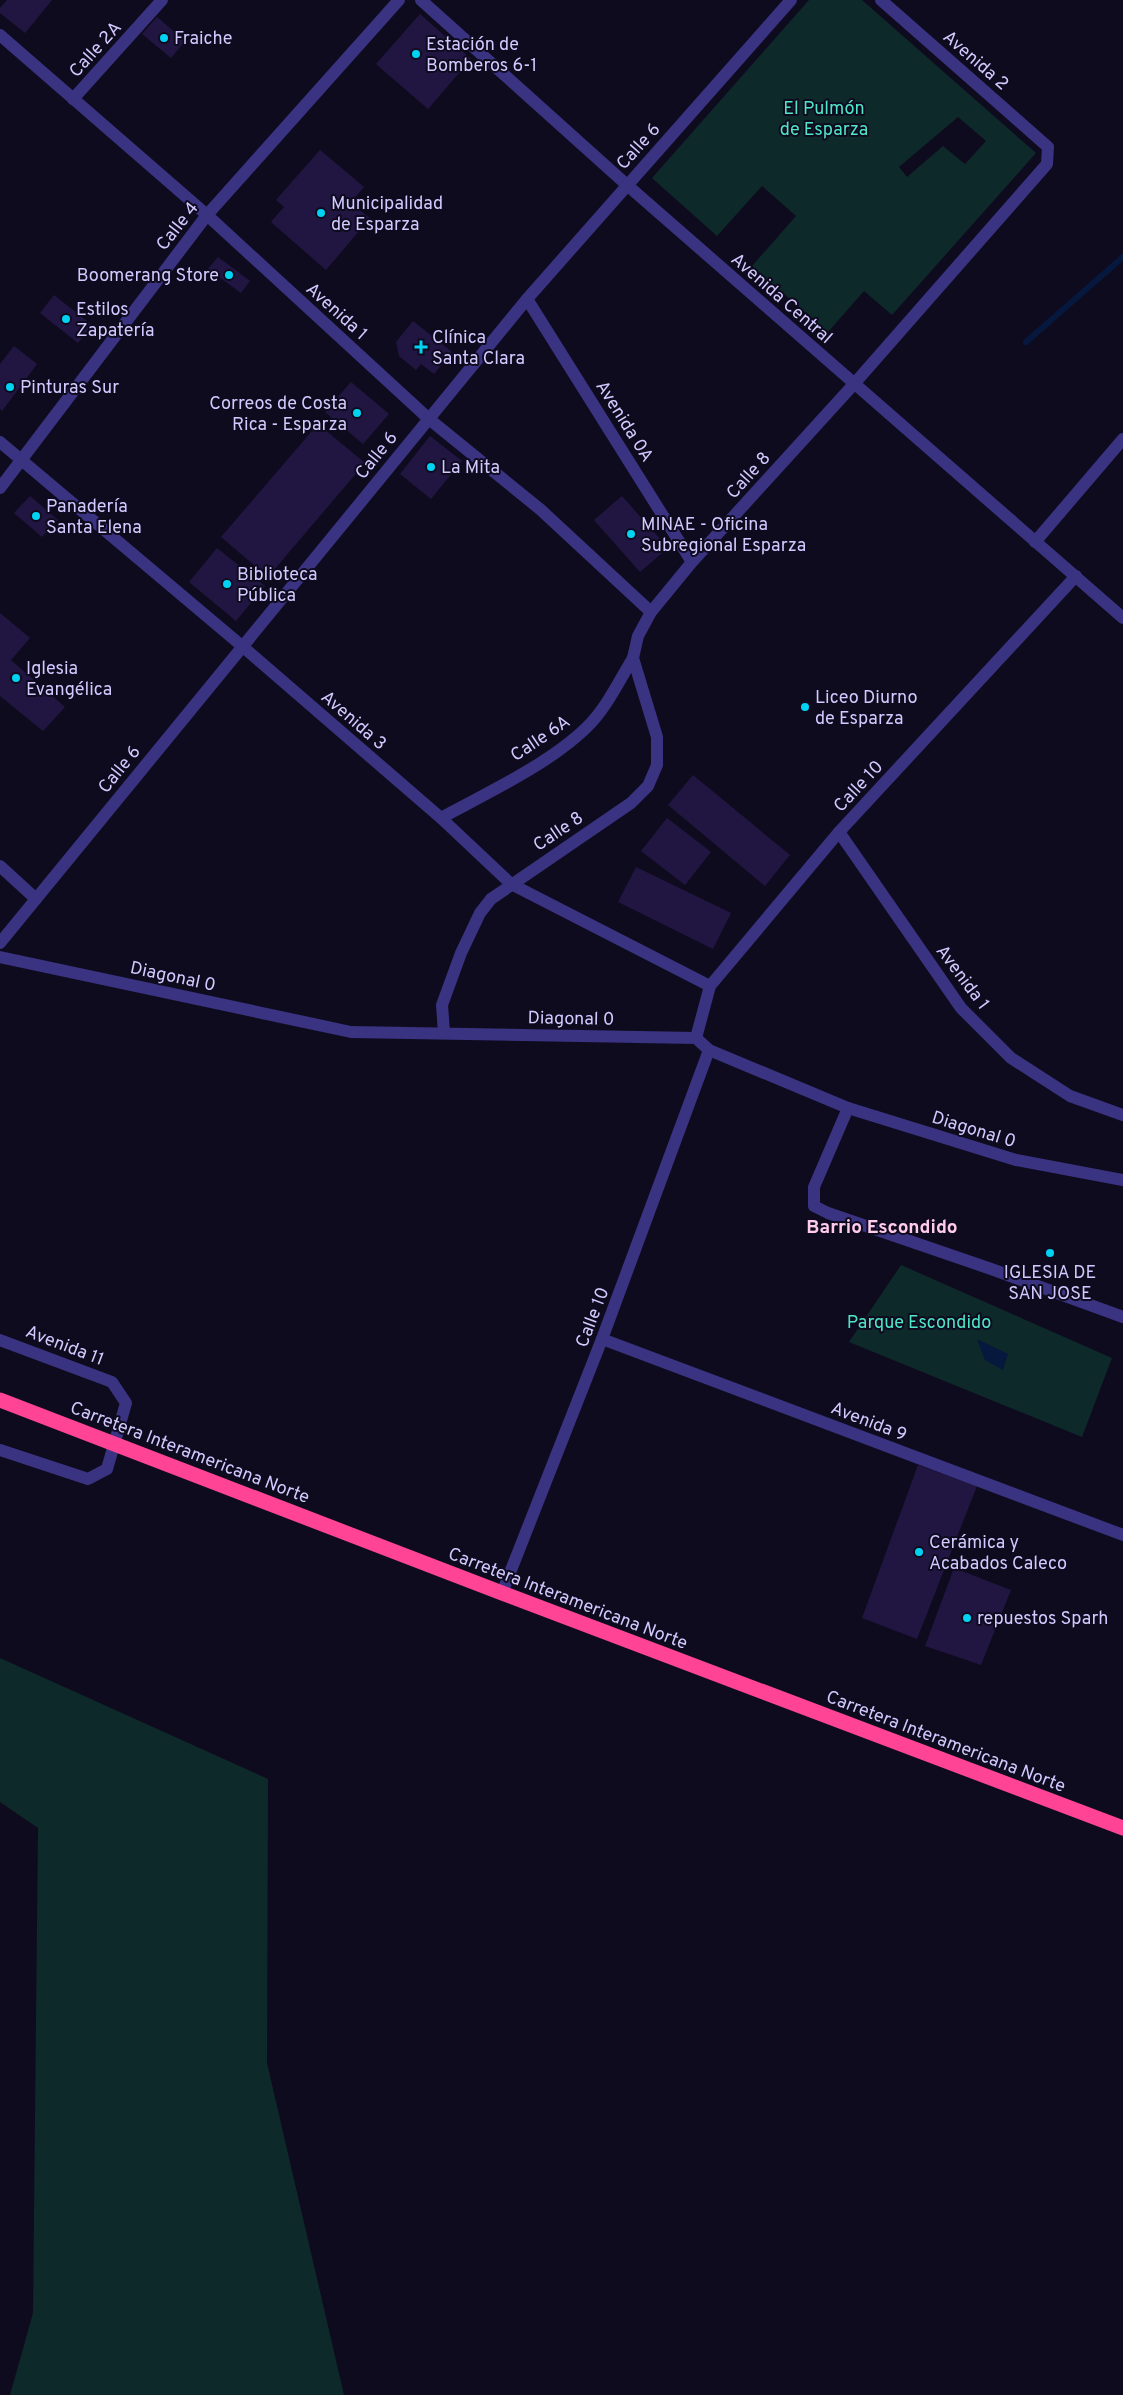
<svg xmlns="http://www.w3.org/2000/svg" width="1123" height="2395" font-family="Overpass,sans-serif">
	<rect width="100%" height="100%" fill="#0f0b1f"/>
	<g fill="#0e292a" fill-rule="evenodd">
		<path d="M809,0H862L1036,153L892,315L864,291L828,332L752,266L796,216L762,186L717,236L652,178ZM958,117L986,141L965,164L943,146L907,177L899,167Z"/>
		<polygon points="901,1265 1112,1358 1082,1437 849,1342"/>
		<polygon points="0,1658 268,1779 267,2063 344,2395 10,2395 33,2313 38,1828 0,1802"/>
	</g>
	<polygon fill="#06183d" points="977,1339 1008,1354 1003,1370 985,1360"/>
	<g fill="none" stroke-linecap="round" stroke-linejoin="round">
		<polyline stroke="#06183d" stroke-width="6" points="1026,342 1123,257"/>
	</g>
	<g fill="#211641">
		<polygon points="7,0 52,0 25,33 0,13 0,8"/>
		<polygon points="420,14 471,59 428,109 376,64"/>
		<polygon points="157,17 185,41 171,58 142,34"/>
		<polygon points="320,150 364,187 350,203 370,218 326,270 271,222 284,207 276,200"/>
		<polygon points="218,257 250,281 241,293 208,269"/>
		<polygon points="54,295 92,325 78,343 40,313"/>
		<polygon points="413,321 452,352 434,374 421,364 416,370 399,356 396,342"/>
		<polygon points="14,346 37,364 2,411 0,409 0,364"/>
		<polygon points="351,382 389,414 363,444 325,412"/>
		<polygon points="318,424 365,463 268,577 221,537"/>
		<polygon points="430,436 462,461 431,499 400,474"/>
		<polygon points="30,496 58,520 42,537 14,513"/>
		<polygon points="622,496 668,548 640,572 594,520"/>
		<polygon points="217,548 265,586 236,621 189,582"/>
		<polygon points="0,613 30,638 11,660 65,707 43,731 0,696"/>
		<polygon points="693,775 790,855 765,886 668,805"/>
		<polygon points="667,818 711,852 685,885 641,851"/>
		<polygon points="636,867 731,913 713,949 618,902"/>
		<polygon points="918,1465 977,1486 917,1639 862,1618"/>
		<polygon points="954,1568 1011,1590 981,1665 925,1646"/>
	</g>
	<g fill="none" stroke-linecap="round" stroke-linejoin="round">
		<g stroke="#393381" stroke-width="12">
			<polyline points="421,0 627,185 1123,618"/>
			<polyline points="0,35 207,215 429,419 541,510 651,612"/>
			<polyline points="73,99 162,0"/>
			<polyline points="527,299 692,562"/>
			<polyline points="0,442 242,646 441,818 511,884 710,986"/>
			<polyline points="0,488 207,215 399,0"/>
			<polyline points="1035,542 1123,439"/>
			<path d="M441,818C487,793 549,764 586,728C606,709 619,681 633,658"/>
			<polyline points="839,832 961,1008 1011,1058 1070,1096 1123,1115"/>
			<polyline points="0,866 36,899"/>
			<polyline points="0,943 527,299 791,0"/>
			<polyline points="0,957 351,1032 696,1038 709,1050 848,1108 1016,1160 1123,1180"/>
			<polyline points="444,1033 442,1005 461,953 480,913 491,899 631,803 648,786 657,765 657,737 633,658 638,636 651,612 692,562 854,384 1047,164 1048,147 881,0"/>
			<polyline points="696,1038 710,986 839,832 1076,576"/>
			<polyline points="848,1108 814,1187 814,1206 828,1213 994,1270 1123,1317"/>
			<polyline points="602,1339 1123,1535"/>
			<polyline points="0,1340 112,1382 126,1403 107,1469 88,1479 0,1450"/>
			<polyline points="502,1593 602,1339 709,1050"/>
		</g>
		<polyline stroke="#ff4496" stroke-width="15" points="0,1400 502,1593 1123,1828"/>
	</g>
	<g fill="#00d2f4" stroke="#0f0b1f" stroke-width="2">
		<circle cx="164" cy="38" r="5"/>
		<circle cx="416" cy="54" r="5"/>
		<circle cx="321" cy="213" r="5"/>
		<circle cx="229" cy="275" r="5"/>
		<circle cx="66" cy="319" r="5"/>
		<path d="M418.5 339.5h5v5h5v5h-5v5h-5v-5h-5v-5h5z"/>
		<circle cx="10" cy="387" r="5"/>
		<circle cx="357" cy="413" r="5"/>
		<circle cx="431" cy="467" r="5"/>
		<circle cx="36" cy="516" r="5"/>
		<circle cx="631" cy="534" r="5"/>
		<circle cx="227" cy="584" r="5"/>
		<circle cx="16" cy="678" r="5"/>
		<circle cx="805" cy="707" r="5"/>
		<circle cx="1050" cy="1253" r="5"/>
		<circle cx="919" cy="1552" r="5"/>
		<circle cx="967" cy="1618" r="5"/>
	</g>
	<g text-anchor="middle" stroke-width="4" stroke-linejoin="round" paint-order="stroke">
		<g font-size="18" fill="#d2c9ff" stroke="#0f0b1f" text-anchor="start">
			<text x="174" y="44">Fraiche</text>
			<text x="426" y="50">Estación de<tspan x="426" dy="21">Bomberos 6-1</tspan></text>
			<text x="331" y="209">Municipalidad<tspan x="331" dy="21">de Esparza</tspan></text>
			<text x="219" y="281" text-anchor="end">Boomerang Store</text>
			<text x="76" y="315">Estilos<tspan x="76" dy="21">Zapatería</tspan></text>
			<text x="432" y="343">Clínica<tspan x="432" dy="21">Santa Clara</tspan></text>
			<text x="20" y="393">Pinturas Sur</text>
			<text x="347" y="409" text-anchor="end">Correos de Costa<tspan x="347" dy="21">Rica - Esparza</tspan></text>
			<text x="441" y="473">La Mita</text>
			<text x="46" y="512">Panadería<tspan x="46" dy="21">Santa Elena</tspan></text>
			<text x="641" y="530">MINAE - Oficina<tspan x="641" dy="21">Subregional Esparza</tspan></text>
			<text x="237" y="580">Biblioteca<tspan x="237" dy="21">Pública</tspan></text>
			<text x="26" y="674">Iglesia<tspan x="26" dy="21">Evangélica</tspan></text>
			<text x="815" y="703">Liceo Diurno<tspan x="815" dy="21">de Esparza</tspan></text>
			<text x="1050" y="1278" text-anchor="middle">IGLESIA DE<tspan x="1050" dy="21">SAN JOSE</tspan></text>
			<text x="929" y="1548">Cerámica y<tspan x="929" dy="21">Acabados Caleco</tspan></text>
			<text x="977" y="1624">repuestos Sparh</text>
		</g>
		<g font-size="18" fill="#d2c9ff" stroke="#0f0b1f">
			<text transform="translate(95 49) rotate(-48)" y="6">Calle 2A</text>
			<text transform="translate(976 60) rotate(41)" y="6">Avenida 2</text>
			<text transform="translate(638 146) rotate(-48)" y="6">Calle 6</text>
			<text transform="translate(177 226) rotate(-52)" y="6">Calle 4</text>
			<text transform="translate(782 298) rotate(41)" y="6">Avenida Central</text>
			<text transform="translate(337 311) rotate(42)" y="6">Avenida 1</text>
			<text transform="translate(625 421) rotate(58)" y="6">Avenida 0A</text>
			<text transform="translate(376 455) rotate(-51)" y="6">Calle 6</text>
			<text transform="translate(748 475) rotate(-48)" y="6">Calle 8</text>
			<text transform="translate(354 720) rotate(41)" y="6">Avenida 3</text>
			<text transform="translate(540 738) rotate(-34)" y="6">Calle 6A</text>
			<text transform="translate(119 769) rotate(-51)" y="6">Calle 6</text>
			<text transform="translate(858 786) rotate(-47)" y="6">Calle 10</text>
			<text transform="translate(558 831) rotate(-34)" y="6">Calle 8</text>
			<text transform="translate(173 976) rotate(12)" y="6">Diagonal 0</text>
			<text transform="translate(963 977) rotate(53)" y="6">Avenida 1</text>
			<text transform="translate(571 1018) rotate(1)" y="6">Diagonal 0</text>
			<text transform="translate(974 1129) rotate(17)" y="6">Diagonal 0</text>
			<text transform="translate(592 1317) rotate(-69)" y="6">Calle 10</text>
			<text transform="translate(65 1345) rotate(21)" y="6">Avenida 11</text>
			<text transform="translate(869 1421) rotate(21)" y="6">Avenida 9</text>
			<text transform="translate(190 1452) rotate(21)" y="6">Carretera Interamericana Norte</text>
			<text transform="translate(568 1598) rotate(21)" y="6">Carretera Interamericana Norte</text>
			<text transform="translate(946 1741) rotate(21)" y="6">Carretera Interamericana Norte</text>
		</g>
		<g font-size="18" fill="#4fe5c6" stroke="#0f0b1f">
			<text x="824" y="114">El Pulmón<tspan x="824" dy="21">de Esparza</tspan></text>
			<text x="919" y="1328">Parque Escondido</text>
		</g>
		<g font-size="19" font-weight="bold" fill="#ffcbea" stroke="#0f0b1f">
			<text x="882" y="1233">Barrio Escondido</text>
		</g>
	</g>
</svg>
